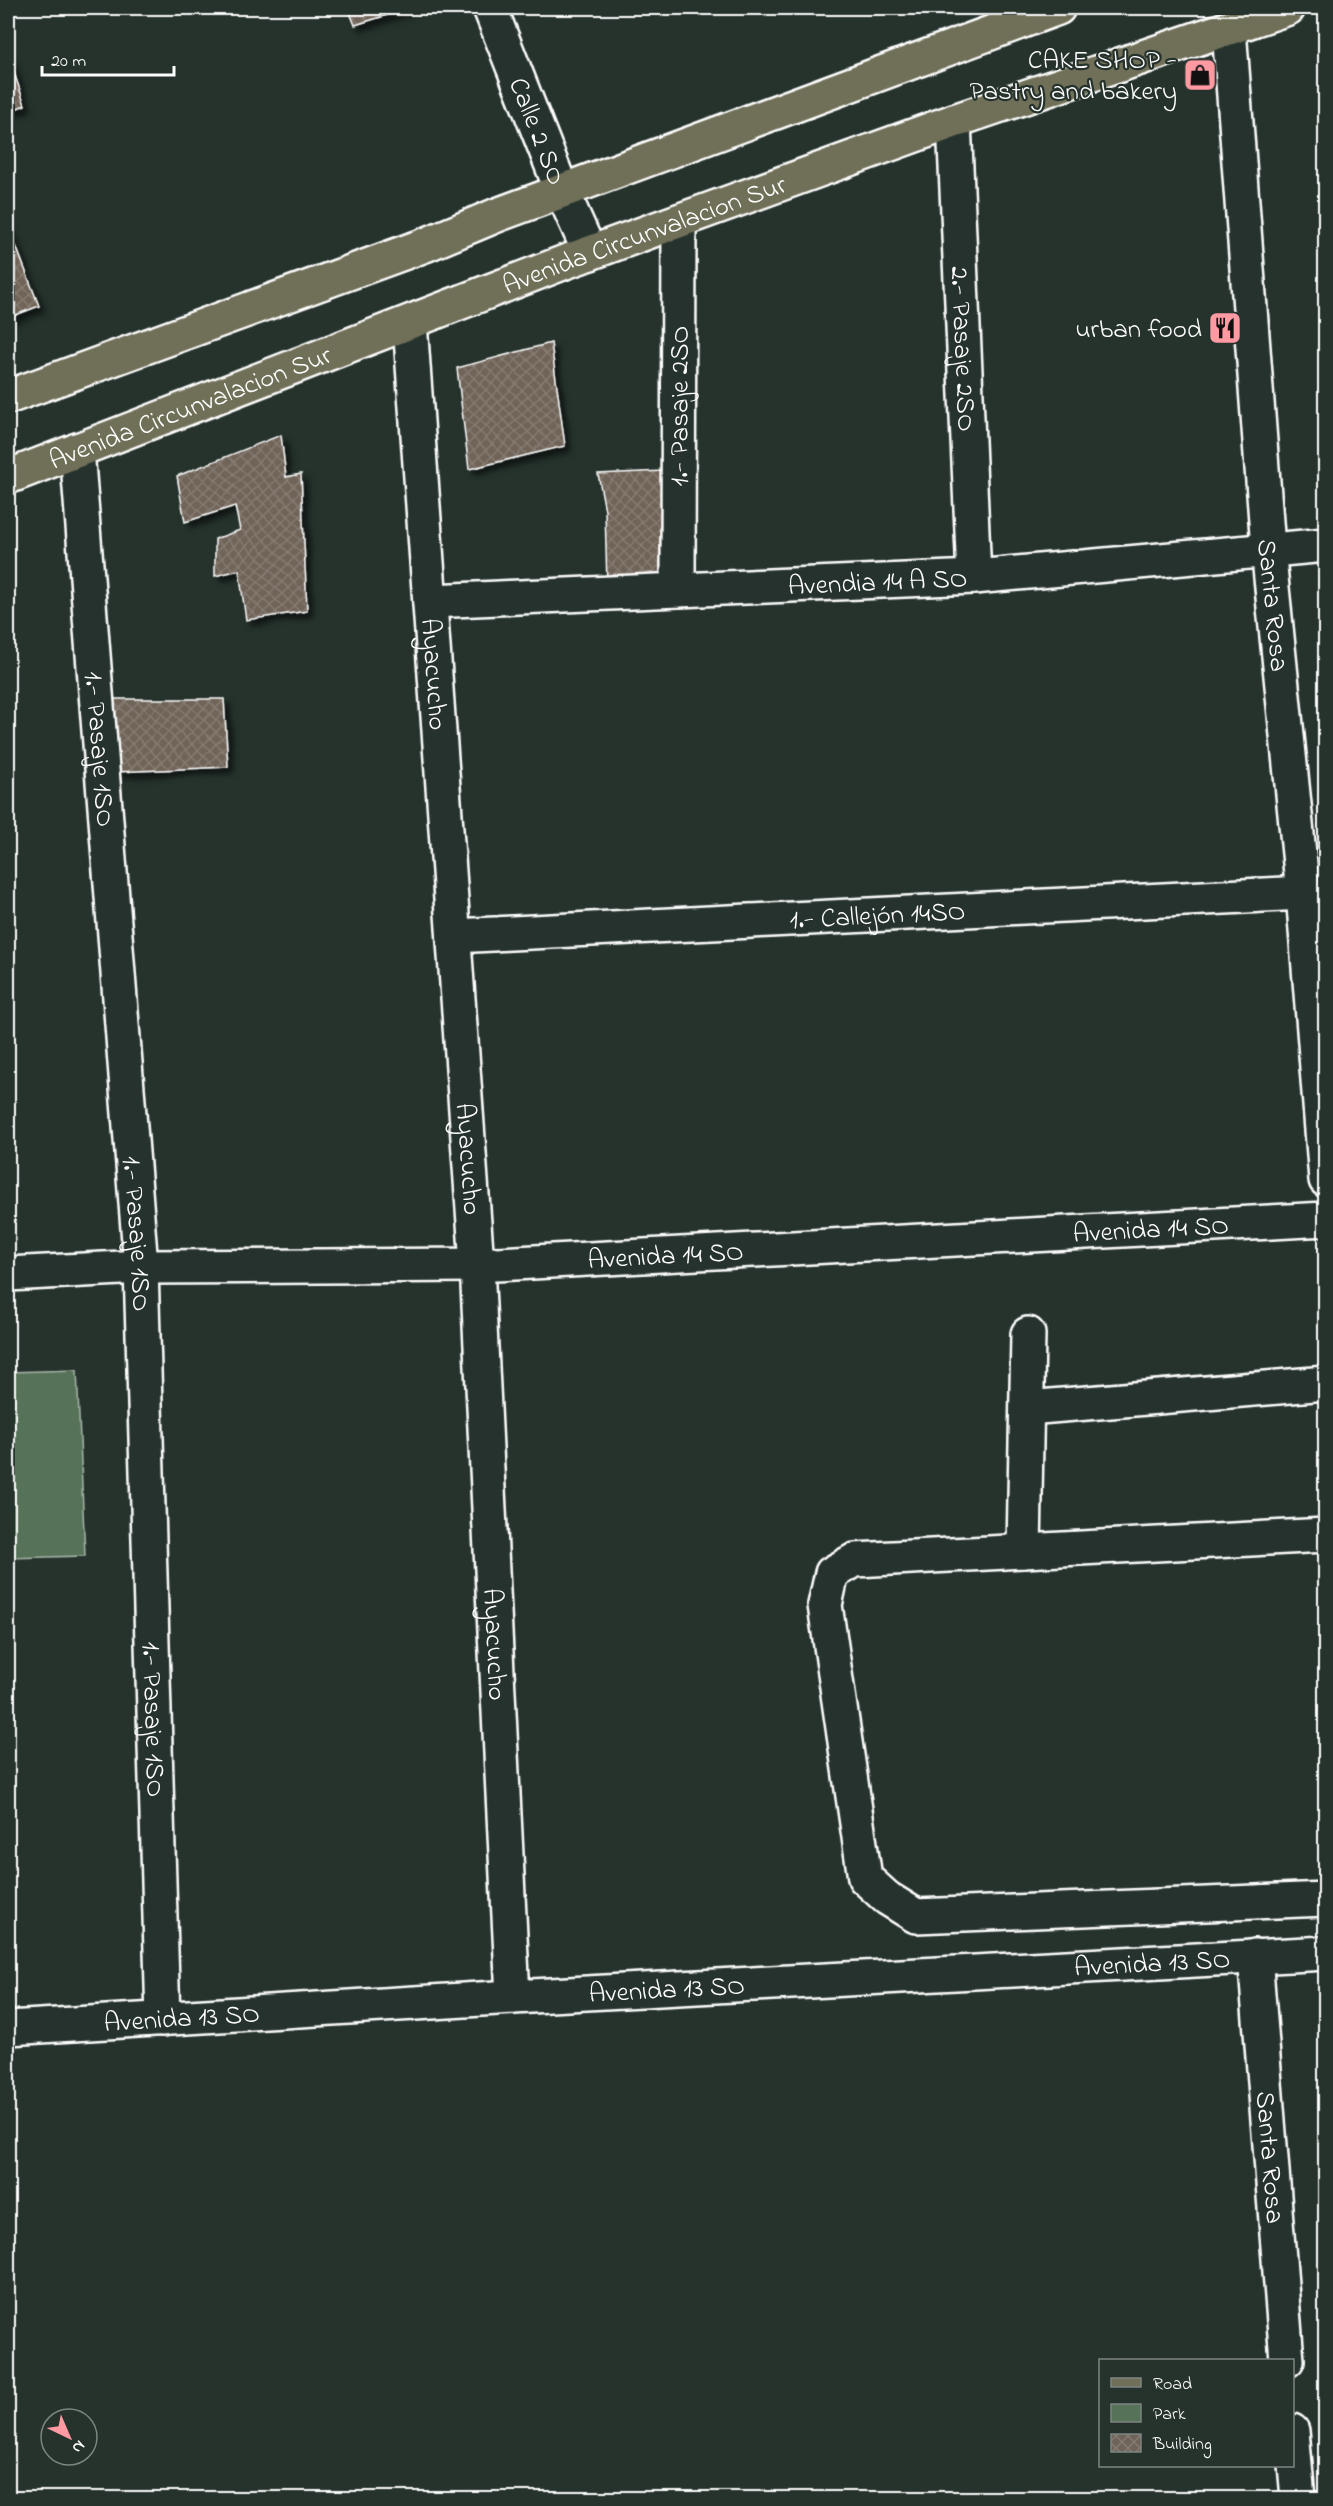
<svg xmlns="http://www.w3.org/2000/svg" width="1333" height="2506" font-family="'Indie Flower',sans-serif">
	<defs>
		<pattern id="building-cross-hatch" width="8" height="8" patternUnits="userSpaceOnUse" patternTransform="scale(1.5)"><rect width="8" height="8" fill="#6f6459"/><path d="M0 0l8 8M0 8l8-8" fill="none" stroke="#857b72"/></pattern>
		<filter id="shadow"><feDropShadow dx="5.5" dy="5.5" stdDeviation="3" flood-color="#0009"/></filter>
	</defs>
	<rect width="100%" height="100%" fill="#26332d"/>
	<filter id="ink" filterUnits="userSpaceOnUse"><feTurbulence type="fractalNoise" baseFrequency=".0167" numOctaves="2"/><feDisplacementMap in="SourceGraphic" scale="12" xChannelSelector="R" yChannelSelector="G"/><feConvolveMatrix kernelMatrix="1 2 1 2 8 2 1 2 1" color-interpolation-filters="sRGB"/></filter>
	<g filter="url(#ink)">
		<polygon fill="#567259" stroke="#aab8ac" stroke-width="1.5" points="77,1370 85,1556 8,1558 8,1372"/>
		<g fill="url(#building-cross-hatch)" stroke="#fff" stroke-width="1.5" filter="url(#shadow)">
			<polygon points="348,8 410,8 355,25"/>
			<polygon points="8,55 25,105 8,112"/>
			<polygon points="8,225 39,306 8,318"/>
			<polygon points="551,343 565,446 469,469 457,368"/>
			<polygon points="281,435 286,477 301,474 307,611 246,620 239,570 215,576 215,539 240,530 235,506 185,522 177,476"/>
			<polygon points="664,471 668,581 607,586 605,510 598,474"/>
			<polygon points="109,699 224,699 228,767 115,772"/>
		</g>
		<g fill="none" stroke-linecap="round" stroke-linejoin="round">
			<g stroke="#fff" stroke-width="38">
				<g id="minor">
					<path id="s1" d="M490,8L562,191L590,253"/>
					<path id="s2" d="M1229,29L1268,548L1303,893L1326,1180"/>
					<path id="s3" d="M954,121L974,577"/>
					<path id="s4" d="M410,323L477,1265L513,1997"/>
					<path id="s5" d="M77,450L141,1267L163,2019"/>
					<path id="s6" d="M678,590L679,221"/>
					<path id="s7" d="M430,601L974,577L1326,545"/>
					<path id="s8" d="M454,936L1303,893"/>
					<path id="s9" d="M8,1274L141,1267L477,1265L1326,1219"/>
					<polyline points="1027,1408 1326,1383"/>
					<polyline points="1326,1535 855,1560 832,1573 825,1605 865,1878 887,1898 916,1916 1326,1899"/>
					<polyline points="1024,1551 1028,1334"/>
					<path id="s10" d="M1255,1956L1287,2360"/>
					<path id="s11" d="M8,2028L513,1997L1326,1953"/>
					<polyline points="1292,2431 1298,2498"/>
				</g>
			</g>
			<g stroke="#fff" stroke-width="38">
				<g id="major">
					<polyline points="8,397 425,245 497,215 1058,8"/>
					<path id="s12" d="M8,477L565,262L954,121L1288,8"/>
				</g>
			</g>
			<use href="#minor" stroke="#26332d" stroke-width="33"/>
			<use href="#major" stroke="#706f59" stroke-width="33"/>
		</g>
	</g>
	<defs>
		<g id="shop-square" transform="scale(1.725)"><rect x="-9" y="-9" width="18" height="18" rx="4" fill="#ff9aa2" stroke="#26332d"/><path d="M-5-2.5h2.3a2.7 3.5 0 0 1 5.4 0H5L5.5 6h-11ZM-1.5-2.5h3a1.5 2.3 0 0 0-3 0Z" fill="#111"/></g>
		<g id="restaurant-square" transform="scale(1.725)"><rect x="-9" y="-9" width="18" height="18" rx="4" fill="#ff9aa2" stroke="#26332d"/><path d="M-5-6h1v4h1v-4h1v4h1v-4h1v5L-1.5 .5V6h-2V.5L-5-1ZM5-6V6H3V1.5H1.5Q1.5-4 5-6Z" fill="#111"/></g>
	</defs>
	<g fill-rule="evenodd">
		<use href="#shop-square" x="1200" y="75"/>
		<use href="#restaurant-square" x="1225" y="328"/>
	</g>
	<g text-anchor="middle" stroke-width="4.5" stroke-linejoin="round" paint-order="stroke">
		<g font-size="27" fill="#fff" stroke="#26332d" text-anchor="end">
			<text x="1177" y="68">CAKE SHOP -<tspan x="1177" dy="31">Pastry and bakery</tspan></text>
			<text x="1202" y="337">urban food</text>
		</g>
		<g font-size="27" fill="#fff" stroke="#26332d">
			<text dy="9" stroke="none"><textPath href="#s1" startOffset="132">Calle 2 SO</textPath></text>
			<text dy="9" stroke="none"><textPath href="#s12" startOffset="681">Avenida Circunvalacion Sur</textPath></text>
			<text dy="9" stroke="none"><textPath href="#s3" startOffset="228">2.- Pasaje 2SO</textPath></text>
			<text dy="9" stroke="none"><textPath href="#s6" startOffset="184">1.- Pasaje 2SO</textPath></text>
			<text dy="9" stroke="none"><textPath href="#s12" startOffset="195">Avenida Circunvalacion Sur</textPath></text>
			<text dy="9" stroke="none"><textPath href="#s7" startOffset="448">Avendia 14 A SO</textPath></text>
			<text dy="9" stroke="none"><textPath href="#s2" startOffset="578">Santa Rosa</textPath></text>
			<text dy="9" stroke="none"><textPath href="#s4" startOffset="352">Ayacucho</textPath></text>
			<text dy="9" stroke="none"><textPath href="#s5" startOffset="300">1.- Pasaje 1SO</textPath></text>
			<text dy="9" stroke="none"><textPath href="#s8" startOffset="424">1.- Callejón 14SO</textPath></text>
			<text dy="9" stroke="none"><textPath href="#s4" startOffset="838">Ayacucho</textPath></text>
			<text dy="9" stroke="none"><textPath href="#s9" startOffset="1144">Avenida 14 SO</textPath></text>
			<text dy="9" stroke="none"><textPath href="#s5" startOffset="786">1.- Pasaje 1SO</textPath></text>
			<text dy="9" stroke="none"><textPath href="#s9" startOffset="658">Avenida 14 SO</textPath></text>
			<text dy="9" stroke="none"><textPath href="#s4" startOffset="1324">Ayacucho</textPath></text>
			<text dy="9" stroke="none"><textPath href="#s5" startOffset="1272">1.- Pasaje 1SO</textPath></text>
			<text dy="9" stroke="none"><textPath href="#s11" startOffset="1146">Avenida 13 SO</textPath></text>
			<text dy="9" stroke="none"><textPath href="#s11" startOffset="660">Avenida 13 SO</textPath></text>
			<text dy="9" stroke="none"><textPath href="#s11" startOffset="174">Avenida 13 SO</textPath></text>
			<text dy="9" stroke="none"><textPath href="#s10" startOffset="202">Santa Rosa</textPath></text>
		</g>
	</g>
	<rect width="1333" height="2506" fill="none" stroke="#26332d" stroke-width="30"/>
	<rect x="15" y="15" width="1303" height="2476" fill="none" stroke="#fff" stroke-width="2" filter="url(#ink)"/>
	<rect x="1099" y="2359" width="195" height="108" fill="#26332d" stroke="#7d8581" stroke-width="1.5"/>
	<rect x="1111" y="2378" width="30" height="9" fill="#706f59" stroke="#7d8581" stroke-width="1.5"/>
	<text x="1153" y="2389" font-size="18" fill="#ffffff">Road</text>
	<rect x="1111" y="2404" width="30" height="18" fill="#567259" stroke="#7d8581" stroke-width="1.5"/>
	<text x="1153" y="2419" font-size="18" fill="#ffffff">Park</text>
	<rect x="1111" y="2434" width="30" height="18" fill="url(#building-cross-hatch)" stroke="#7d8581" stroke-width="1.5"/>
	<text x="1153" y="2449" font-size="18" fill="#ffffff">Building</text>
	<g transform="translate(69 2437) rotate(136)"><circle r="28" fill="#26332d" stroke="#7d8581" stroke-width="1.5"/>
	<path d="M0-4.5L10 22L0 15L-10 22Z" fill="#ff9aa2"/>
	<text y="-9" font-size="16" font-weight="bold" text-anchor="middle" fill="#ffffff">N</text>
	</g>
	<path d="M42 66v9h132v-9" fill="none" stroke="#ffffff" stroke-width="3"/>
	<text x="51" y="66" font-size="18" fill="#ffffff" stroke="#26332d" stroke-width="4.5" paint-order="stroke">20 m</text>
</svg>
